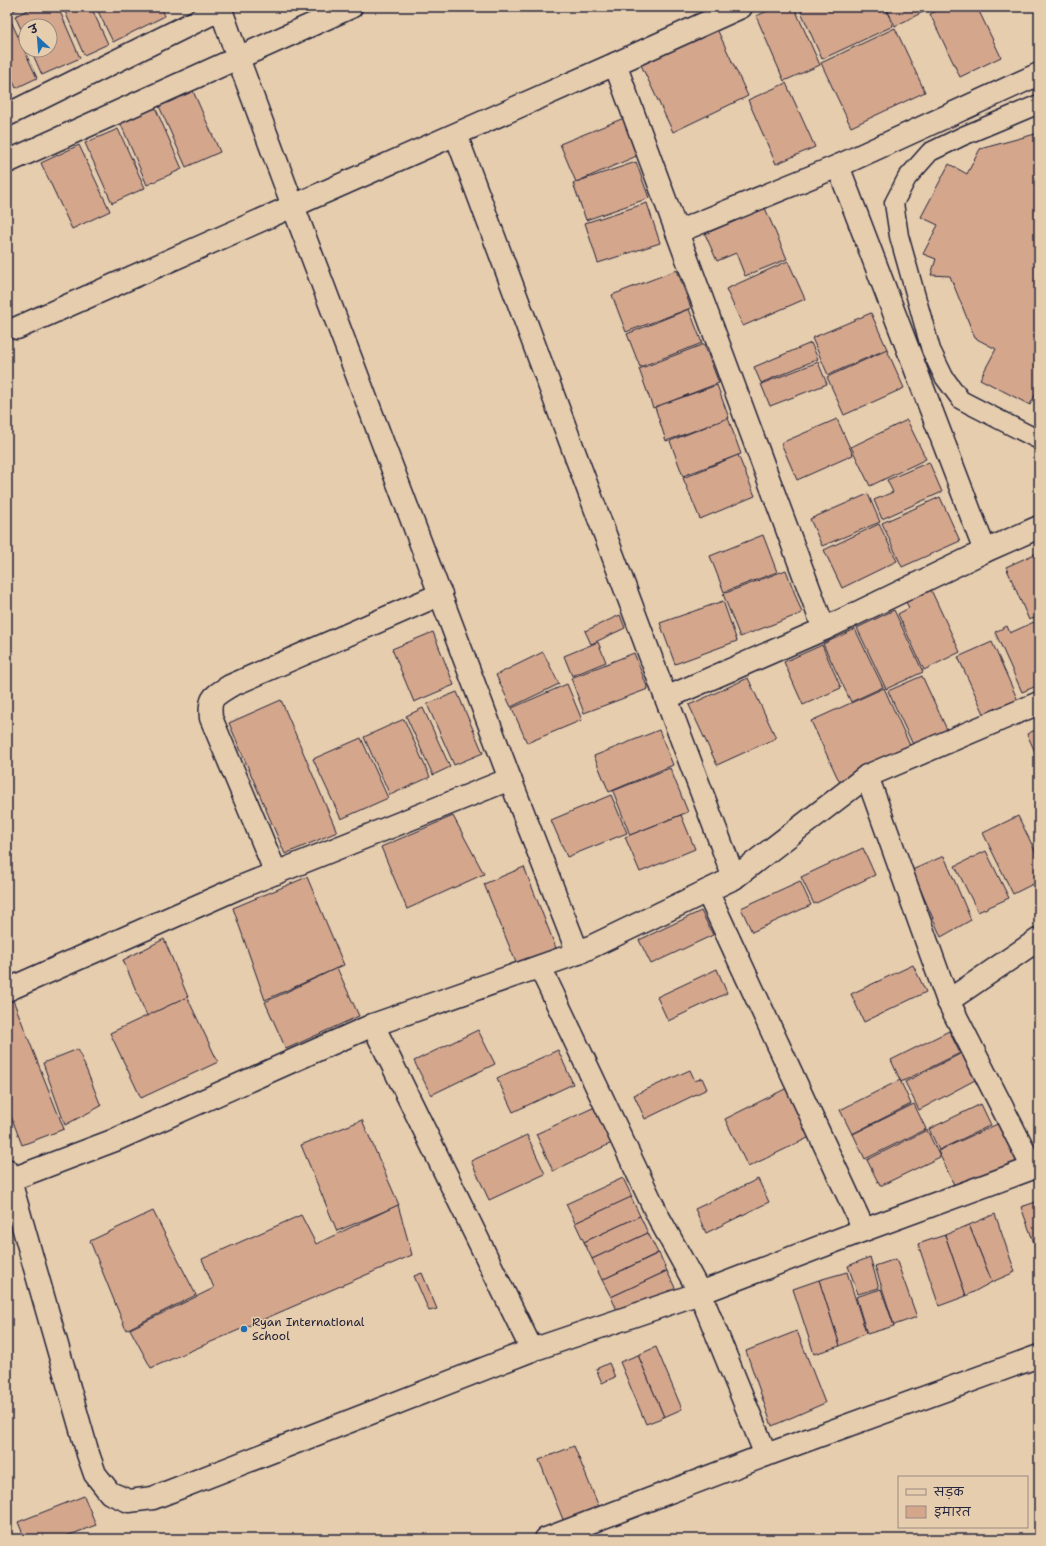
<svg xmlns="http://www.w3.org/2000/svg" width="1046" height="1546" font-family="'Shantell Sans','Playpen Sans Deva',sans-serif">
	<rect width="100%" height="100%" fill="#e6cdae"/>
	<filter id="ink" filterUnits="userSpaceOnUse"><feTurbulence type="fractalNoise" baseFrequency=".025" numOctaves="2"/><feDisplacementMap in="SourceGraphic" scale="8" xChannelSelector="R" yChannelSelector="G"/><feConvolveMatrix kernelMatrix="1 2 1 2 8 2 1 2 1" color-interpolation-filters="sRGB"/></filter>
	<g filter="url(#ink)">
		<g fill="#d4a78d" stroke="#22223b">
			<polygon points="7,7 21,7 7,14"/>
			<polygon points="35,7 58,7 80,58 42,75 31,50 50,50 50,26 26,26 26,40 15,16"/>
			<polygon points="63,7 91,7 108,44 84,55"/>
			<polygon points="96,7 161,7 165,16 113,42"/>
			<polygon points="777,7 794,7 820,65 784,81 756,16"/>
			<polygon points="799,7 885,7 893,26 822,59"/>
			<polygon points="886,7 933,7 895,26"/>
			<polygon points="946,7 977,7 1001,57 960,77 930,14"/>
			<polygon points="10,19 37,78 16,88 7,68 7,21"/>
			<polygon points="895,28 925,92 851,127 821,63"/>
			<polygon points="717,29 748,96 673,132 641,65"/>
			<polygon points="7,78 12,89 7,91"/>
			<polygon points="786,83 815,147 776,164 748,100"/>
			<polygon points="193,91 220,152 186,167 159,106"/>
			<polygon points="155,107 182,169 147,185 120,122"/>
			<polygon points="624,118 639,155 576,182 560,144"/>
			<polygon points="118,129 145,188 112,203 85,143"/>
			<polygon points="1039,133 1039,388 1030,405 980,379 996,349 975,338 950,276 931,275 936,259 923,254 938,225 921,217 949,164 967,174 980,149"/>
			<polygon points="79,145 110,211 72,229 41,163"/>
			<polygon points="636,162 649,198 586,220 573,183"/>
			<polygon points="647,203 660,243 598,263 585,223"/>
			<polygon points="765,208 787,259 745,276 736,253 717,261 705,234"/>
			<polygon points="788,261 805,299 743,326 726,289"/>
			<polygon points="677,270 691,308 626,332 612,295"/>
			<polygon points="689,309 702,343 640,367 627,334"/>
			<polygon points="871,313 887,349 828,375 812,338"/>
			<polygon points="811,343 818,359 761,383 754,367"/>
			<polygon points="704,344 719,383 653,408 639,369"/>
			<polygon points="887,350 904,388 844,415 827,377"/>
			<polygon points="818,362 827,384 770,406 761,384"/>
			<polygon points="717,385 729,418 666,441 655,407"/>
			<polygon points="728,418 741,454 683,476 670,441"/>
			<polygon points="837,419 853,455 797,480 781,443"/>
			<polygon points="907,420 926,459 870,486 851,447"/>
			<polygon points="738,455 755,496 700,519 683,478"/>
			<polygon points="929,462 942,492 882,519 874,500 893,492 887,480"/>
			<polygon points="868,494 880,522 822,546 810,519"/>
			<polygon points="940,497 960,541 902,567 882,523"/>
			<polygon points="879,524 897,561 842,588 824,550"/>
			<polygon points="763,535 777,572 724,592 710,556"/>
			<polygon points="1039,552 1039,616 1029,620 1006,567"/>
			<polygon points="786,570 802,613 740,637 723,594"/>
			<polygon points="931,590 960,652 924,670 898,614 909,608 906,602"/>
			<polygon points="723,601 737,641 675,664 660,623"/>
			<polygon points="894,610 923,672 886,689 857,628"/>
			<polygon points="620,615 625,628 591,644 585,631"/>
			<polygon points="1034,622 1039,633 1039,685 1022,692 995,632 1007,626 1010,633"/>
			<polygon points="855,629 883,687 851,702 823,644"/>
			<polygon points="433,632 454,685 414,702 392,649"/>
			<polygon points="598,642 606,662 572,676 564,656"/>
			<polygon points="992,642 1019,703 986,718 958,657"/>
			<polygon points="822,645 841,688 803,705 784,662"/>
			<polygon points="543,652 559,684 511,707 496,675"/>
			<polygon points="634,653 648,689 584,713 571,678"/>
			<polygon points="922,676 949,734 915,749 888,691"/>
			<polygon points="748,678 776,738 717,765 689,705"/>
			<polygon points="567,684 582,720 527,743 512,708"/>
			<polygon points="884,688 912,750 840,783 811,721"/>
			<polygon points="457,692 483,753 454,765 427,704"/>
			<polygon points="281,700 337,832 285,854 229,723"/>
			<polygon points="423,708 450,767 433,775 406,716"/>
			<polygon points="404,719 430,777 390,795 364,737"/>
			<polygon points="1039,728 1039,761 1027,734"/>
			<polygon points="659,730 673,765 609,792 594,756"/>
			<polygon points="361,738 388,798 341,819 313,759"/>
			<polygon points="670,768 688,812 630,835 613,791"/>
			<polygon points="611,795 627,833 567,857 551,820"/>
			<polygon points="681,815 695,849 640,872 625,837"/>
			<polygon points="453,816 484,874 407,909 381,847"/>
			<polygon points="1018,816 1039,859 1039,881 1013,894 983,833"/>
			<polygon points="863,848 875,875 814,904 801,877"/>
			<polygon points="986,851 1009,898 978,912 955,866"/>
			<polygon points="944,856 971,920 941,937 912,870"/>
			<polygon points="524,867 556,948 517,965 484,884"/>
			<polygon points="307,877 344,965 265,1000 233,908"/>
			<polygon points="800,881 811,905 752,932 741,908"/>
			<polygon points="701,911 713,935 651,964 639,940"/>
			<polygon points="164,939 188,997 147,1016 123,960"/>
			<polygon points="913,965 926,992 864,1022 851,994"/>
			<polygon points="337,968 359,1016 286,1049 265,1002"/>
			<polygon points="717,969 727,993 668,1021 657,997"/>
			<polygon points="187,997 218,1062 141,1098 110,1033"/>
			<polygon points="13,1000 64,1129 22,1145 7,1106 7,1002"/>
			<polygon points="478,1030 495,1064 431,1095 414,1061"/>
			<polygon points="949,1031 960,1053 901,1082 891,1060"/>
			<polygon points="78,1049 101,1106 65,1125 43,1063"/>
			<polygon points="558,1050 573,1084 513,1112 497,1078"/>
			<polygon points="962,1053 975,1080 919,1110 905,1082"/>
			<polygon points="690,1070 695,1081 702,1078 707,1089 645,1119 634,1095"/>
			<polygon points="900,1080 911,1104 852,1134 840,1110"/>
			<polygon points="787,1088 812,1136 748,1167 725,1119"/>
			<polygon points="914,1104 926,1129 865,1159 853,1134"/>
			<polygon points="981,1104 991,1125 939,1150 929,1129"/>
			<polygon points="597,1106 614,1142 553,1171 536,1134"/>
			<polygon points="362,1120 399,1205 337,1231 301,1145"/>
			<polygon points="1004,1121 1022,1160 957,1191 938,1151"/>
			<polygon points="927,1130 940,1157 880,1186 867,1160"/>
			<polygon points="527,1135 545,1174 489,1200 471,1161"/>
			<polygon points="623,1178 632,1197 575,1223 566,1204"/>
			<polygon points="758,1179 769,1202 706,1233 695,1209"/>
			<polygon points="631,1197 640,1216 584,1242 575,1223"/>
			<polygon points="1039,1201 1039,1257 1021,1207"/>
			<polygon points="398,1205 412,1255 151,1368 130,1329 214,1288 202,1259 301,1215 316,1244"/>
			<polygon points="153,1211 196,1295 126,1330 90,1241"/>
			<polygon points="995,1214 1015,1272 992,1282 969,1225"/>
			<polygon points="640,1216 648,1233 592,1259 584,1242"/>
			<polygon points="969,1225 992,1282 966,1296 945,1235"/>
			<polygon points="648,1233 658,1253 602,1280 592,1259"/>
			<polygon points="945,1235 966,1296 939,1306 918,1244"/>
			<polygon points="659,1253 667,1271 611,1297 602,1280"/>
			<polygon points="870,1257 879,1288 858,1294 848,1266"/>
			<polygon points="896,1259 917,1317 894,1325 875,1266"/>
			<polygon points="667,1271 677,1292 621,1319 611,1297"/>
			<polygon points="847,1272 866,1333 840,1346 819,1280"/>
			<polygon points="422,1273 437,1309 429,1311 414,1276"/>
			<polygon points="819,1280 840,1346 814,1354 793,1289"/>
			<polygon points="881,1289 894,1326 867,1334 856,1297"/>
			<polygon points="797,1331 825,1403 772,1426 746,1351"/>
			<polygon points="656,1347 682,1409 664,1417 638,1355"/>
			<polygon points="638,1355 664,1417 646,1424 620,1362"/>
			<polygon points="609,1363 615,1377 602,1383 596,1369"/>
			<polygon points="574,1446 599,1507 564,1522 539,1460"/>
			<polygon points="84,1496 96,1525 59,1539 25,1539 18,1522"/>
		</g>
		<g fill="none" stroke-linecap="round" stroke-linejoin="round">
			<g stroke="#22223b" stroke-width="21">
				<polyline id="service" points="1039,104 963,136 930,152 907,178 894,203 899,236 931,350 944,377 961,400 1039,440"/>
			</g>
			<g stroke="#22223b" stroke-width="25">
				<g id="minor">
					<polyline points="7,115 221,9"/>
					<polyline points="456,135 666,698"/>
					<polyline points="7,162 351,7"/>
					<polyline points="677,232 615,64 741,7"/>
					<polyline points="17,328 293,206 238,58 220,7"/>
					<polyline points="985,551 1039,527"/>
					<polyline points="824,629 677,232 838,166"/>
					<polyline points="867,776 948,1001 1039,939"/>
					<path d="M276,873L211,718C209,697 213,697 230,686L441,594"/>
					<polyline points="734,878 666,698 824,629 985,551 838,166 1039,74"/>
					<polyline points="707,891 864,1230"/>
					<polyline points="578,953 510,779 293,206 615,64"/>
					<polyline points="540,967 659,1218 700,1293 766,1455 546,1539"/>
					<polyline points="7,990 238,888 510,779"/>
					<polyline points="948,1001 1033,1168 1039,1166"/>
					<polyline points="373,1025 532,1350"/>
					<polyline points="7,1170 88,1454 95,1474 110,1493 129,1501 153,1498 532,1350 700,1293 864,1230 1033,1168"/>
					<polyline points="7,1181 115,1140 373,1025 578,953 734,878 867,776 1039,703"/>
					<polyline points="766,1455 1039,1356"/>
				</g>
			</g>
			<use href="#service" stroke="#e6cdae" stroke-width="18"/>
			<use href="#minor" stroke="#e6cdae" stroke-width="22"/>
		</g>
	</g>
	<circle fill="#1f6fb2" stroke="#e6cdae" stroke-width="1.5" cx="244" cy="1329" r="4"/>
	<g text-anchor="middle" stroke-width="3" stroke-linejoin="round" paint-order="stroke">
		<g font-size="12" fill="#22223b" stroke="#e6cdae" text-anchor="start">
			<text x="252" y="1326">Ryan International<tspan x="252" dy="14">School</tspan></text>
		</g>
	</g>
	<rect width="1046" height="1546" fill="none" stroke="#e6cdae" stroke-width="24"/>
	<rect x="12" y="12" width="1022" height="1522" fill="none" stroke="#22223b" stroke-width="1.5" filter="url(#ink)"/>
	<rect x="898" y="1476" width="130" height="52" fill="#e6cdae" stroke="#988980"/>
	<rect x="906" y="1489" width="20" height="6" fill="#e6cdae" stroke="#988980"/>
	<text x="934" y="1496" font-size="12" fill="#22223b">सड़क</text>
	<rect x="906" y="1506" width="20" height="12" fill="#d4a78d" stroke="#988980"/>
	<text x="934" y="1516" font-size="12" fill="#22223b">इमारत</text>
	<g transform="translate(38 38) rotate(334)"><circle r="19" fill="#e6cdae" stroke="#988980"/>
	<path d="M0-3L7 15L0 10L-7 15Z" fill="#1f6fb2"/>
	<text y="-6" font-size="11" font-weight="bold" text-anchor="middle" fill="#22223b">उ</text>
	</g>
</svg>
